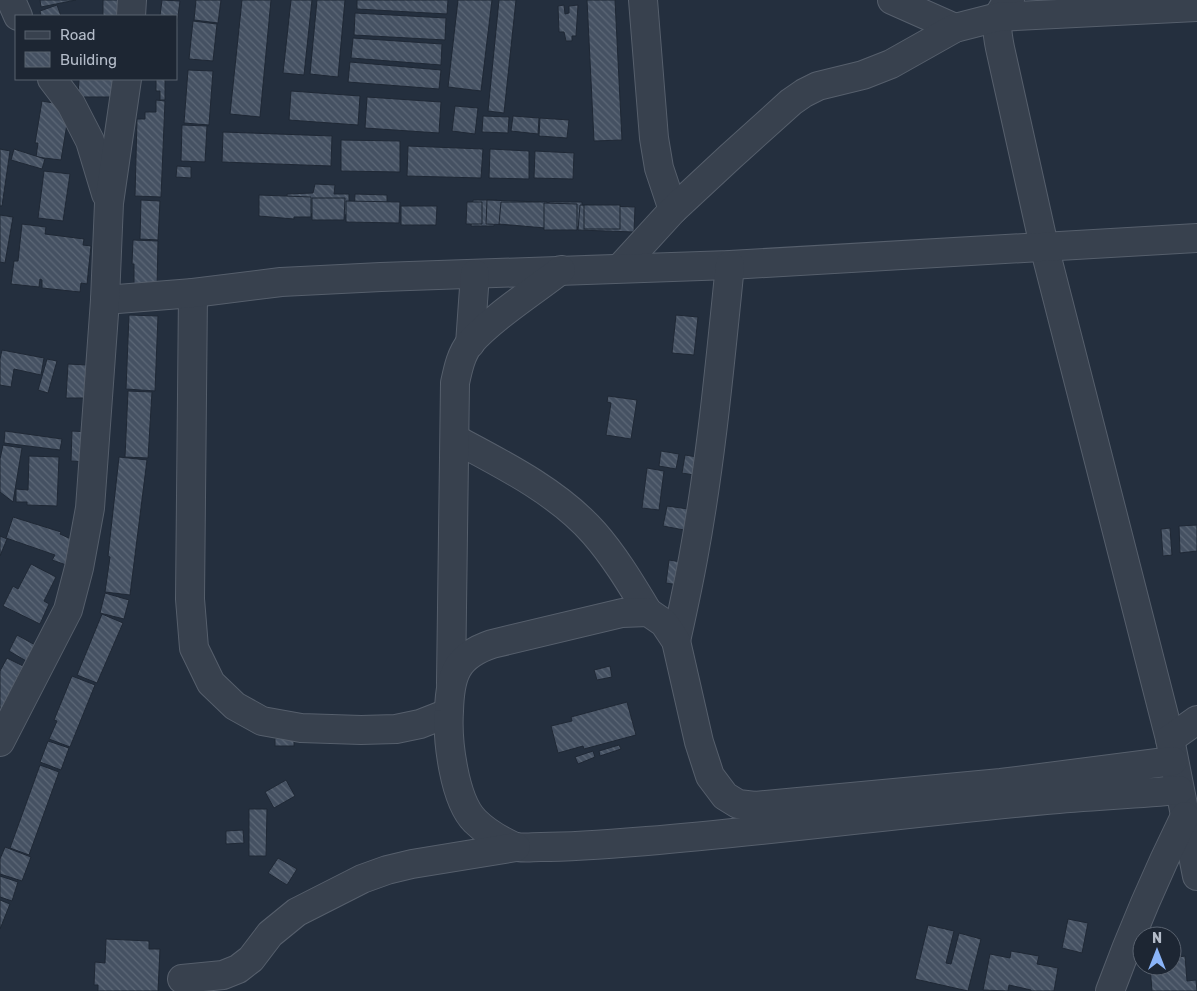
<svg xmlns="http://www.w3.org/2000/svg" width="1197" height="991" font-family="Rubik,sans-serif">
	<defs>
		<pattern id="building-back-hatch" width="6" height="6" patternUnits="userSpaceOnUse" patternTransform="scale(1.25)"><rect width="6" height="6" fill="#455162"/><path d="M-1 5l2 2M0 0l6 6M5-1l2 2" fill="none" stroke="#5d6877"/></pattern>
	</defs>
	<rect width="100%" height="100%" fill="#242f3e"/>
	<g fill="url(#building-back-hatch)" stroke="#1f2835">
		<polygon points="40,0 76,0 41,7"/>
		<rect x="103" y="0" width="19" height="16"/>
		<polygon points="162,0 180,1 176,31 176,16 160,16"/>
		<polygon points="196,0 221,0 218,23 194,20"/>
		<polygon points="242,0 271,0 260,117 230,114"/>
		<polygon points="291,0 312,0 304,75 283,73"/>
		<polygon points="317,0 345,0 338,77 310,74"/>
		<polygon points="357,0 448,0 447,14 357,9"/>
		<polygon points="458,0 492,0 481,91 448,87"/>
		<polygon points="499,0 516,0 504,113 488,111"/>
		<polygon points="587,0 615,0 622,140 594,141"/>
		<polygon points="57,5 61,16 41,16 40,11"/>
		<polygon points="564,5 565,14 569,13 569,6 578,5 576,36 572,36 572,41 566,41 564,32 559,32 558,6"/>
		<polygon points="355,13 446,18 445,40 354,35"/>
		<polygon points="193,21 217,24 213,61 189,59"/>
		<polygon points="353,38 442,44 441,65 351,58"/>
		<polygon points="350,62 441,70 439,89 348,82"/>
		<polygon points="188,70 213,71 209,125 184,123"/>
		<polygon points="79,79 117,79 117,97 78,97"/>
		<polygon points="156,79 165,79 165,100 160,100 160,91 156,91"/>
		<polygon points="291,91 360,96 358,125 289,120"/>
		<polygon points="367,97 441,102 439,133 365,128"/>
		<polygon points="156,100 165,101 161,197 135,196 137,119 145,119 145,112 156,112"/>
		<polygon points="42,101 70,106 61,160 36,157 38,143 35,143"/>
		<polygon points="455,106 478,108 475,134 452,131"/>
		<polygon points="483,116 509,117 508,133 482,132"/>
		<polygon points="513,116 539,118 538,134 511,131"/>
		<polygon points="540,118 569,120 567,138 539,136"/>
		<polygon points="182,125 207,126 205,162 181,161"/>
		<polygon points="223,132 332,136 331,166 222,162"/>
		<polygon points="341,140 400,141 400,172 341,171"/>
		<polygon points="408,146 483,149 481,178 407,176"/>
		<polygon points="0,149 10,151 2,206 0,206"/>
		<polygon points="14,149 45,159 42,169 11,160"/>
		<polygon points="490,149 529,151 529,179 489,178"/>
		<polygon points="535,151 574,153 573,179 534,178"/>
		<polygon points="177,166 191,167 191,178 176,177"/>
		<polygon points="44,171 70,174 63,221 38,218"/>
		<polygon points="315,184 335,185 334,194 349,194 349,215 288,213 287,194 313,193"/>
		<polygon points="355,194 387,195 387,217 354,216"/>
		<polygon points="259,195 311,197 311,217 294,217 294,219 259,216"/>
		<polygon points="312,198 345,198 344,220 312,220"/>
		<polygon points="141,200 160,201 158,240 140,239"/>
		<polygon points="473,200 497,200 494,226 471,226"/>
		<polygon points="487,200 541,202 540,226 486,224"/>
		<polygon points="346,201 400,202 399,223 346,222"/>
		<polygon points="467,202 482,202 482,224 466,224"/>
		<polygon points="501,202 547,202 545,228 499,224"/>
		<polygon points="549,202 582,202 582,227 563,227 564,221 549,219"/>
		<polygon points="544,203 577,204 577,230 544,230"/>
		<polygon points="580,205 635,207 634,232 578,230"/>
		<rect x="584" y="205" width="36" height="24"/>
		<polygon points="401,206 437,206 436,225 401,225"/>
		<polygon points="0,215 13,217 5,263 0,262"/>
		<polygon points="22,224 46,227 45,234 84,239 83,245 91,246 87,284 81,283 80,292 42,288 42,280 40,279 39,287 11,284 14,261 18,261"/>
		<polygon points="133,240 158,241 157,289 134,289 134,264 132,264"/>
		<polygon points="129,315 158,316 155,391 126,389"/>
		<polygon points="676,315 698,317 694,355 672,353"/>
		<polygon points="2,350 44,358 41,375 14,369 11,387 0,385 0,359"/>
		<polygon points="47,359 57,361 48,393 38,390"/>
		<polygon points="68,364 87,365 86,398 66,398"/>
		<polygon points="128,391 152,392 148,458 125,457"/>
		<polygon points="608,396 637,400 631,439 606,435 611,403 607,402"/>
		<polygon points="5,431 62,439 60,450 4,443"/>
		<polygon points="72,431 89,432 88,462 71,461"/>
		<polygon points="3,445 22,448 13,502 0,492 0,459"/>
		<polygon points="661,451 679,454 676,469 659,466"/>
		<polygon points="685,455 703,458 700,476 682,473"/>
		<polygon points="29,456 59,457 57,506 27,505 27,502 16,502 16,489 28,490"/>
		<polygon points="119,457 147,460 130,595 105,592 110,557 108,556"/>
		<polygon points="647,468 664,471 659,510 642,508"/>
		<polygon points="667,506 688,509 684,530 663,526"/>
		<polygon points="13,517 61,532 60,534 71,539 72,567 52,560 55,555 6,538"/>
		<polygon points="1197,525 1197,551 1180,553 1179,526"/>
		<polygon points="1170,528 1172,555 1163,556 1161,529"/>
		<polygon points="0,536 7,539 0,556"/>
		<polygon points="669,560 687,563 684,586 666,583"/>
		<polygon points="31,564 56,577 44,601 49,604 40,624 3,606 13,586 18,589"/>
		<polygon points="105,593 129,600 124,619 100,613"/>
		<polygon points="102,614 123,623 97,683 77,675"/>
		<polygon points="17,635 37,646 28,662 9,651"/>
		<polygon points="7,658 23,666 0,713 0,671"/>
		<polygon points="610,666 612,677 597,680 594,670"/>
		<polygon points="72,676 95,685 70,747 49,739 57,721 54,720"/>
		<polygon points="627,702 636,735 584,749 583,746 558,753 551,726 572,721 571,717"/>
		<rect x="275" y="738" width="19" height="8"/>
		<polygon points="48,741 69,748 61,770 40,762"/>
		<polygon points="619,745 621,749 600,756 599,751"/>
		<polygon points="593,751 595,757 578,764 575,757"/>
		<polygon points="40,765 59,772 29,855 10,848"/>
		<polygon points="286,780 295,796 274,808 265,792"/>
		<polygon points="249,809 267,809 266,856 249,856"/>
		<polygon points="243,830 244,843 226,844 226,831"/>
		<polygon points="5,847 31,857 22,881 0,874 0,859"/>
		<polygon points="278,858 297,869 287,885 268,873"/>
		<polygon points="0,876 18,882 12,901 0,897"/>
		<polygon points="0,900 10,904 0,929"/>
		<polygon points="1068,919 1088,923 1082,953 1062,948"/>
		<polygon points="928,925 954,931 946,963 951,964 959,933 981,939 968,991 915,979"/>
		<polygon points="106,939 149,941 149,949 160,949 158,991 98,991 98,985 94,985 95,962 105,963"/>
		<polygon points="1011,951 1039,956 1037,964 1058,968 1054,991 1031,991 1031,990 1009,985 1008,991 983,990 990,954 1010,958"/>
		<polygon points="1185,956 1187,981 1196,980 1197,991 1152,991 1150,966 1172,966 1172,958"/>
	</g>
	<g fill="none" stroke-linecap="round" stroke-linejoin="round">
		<g stroke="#565f6c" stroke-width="30">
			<g id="minor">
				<polyline points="11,0 18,16"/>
				<polyline points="643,0 654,138 659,168 673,210"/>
				<polyline points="892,0 955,28"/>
				<path d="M1010,0C994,15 996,28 1000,48L1044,246L1170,739L1197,876"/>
				<polyline points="131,16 132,0"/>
				<polyline points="52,79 71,104 90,141 106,194"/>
				<polyline points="620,268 673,210 730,157 791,102 804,93 818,86 863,75 891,64 955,28 998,17 1197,7"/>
				<polyline points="193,293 190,599 194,648 211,683 235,706 262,721 301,728 361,730 396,729 420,724 448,713"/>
				<polyline points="105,300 193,293 281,282 381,277 730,265 1197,238"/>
				<polyline points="470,344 475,274"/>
				<path d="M455,439C502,464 558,492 594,533C615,557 631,584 648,612"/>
				<path d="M676,641C682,614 688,586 693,559C711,462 720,363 730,265"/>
				<path d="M451,683L455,383C458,369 461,354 470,343C492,318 534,291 561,270"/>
				<polyline points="1170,739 1197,720"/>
				<polyline points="0,742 68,610 79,568 90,508 105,300 109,203 127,79"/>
				<path d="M1173,761L1001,783L755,806L738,804L725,796L710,776L699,742L676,641L664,623L648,612L622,613L492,644C456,656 450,675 449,711C447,740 454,800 475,821C485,831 500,840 513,846C521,849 532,847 541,847C576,847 611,844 647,841C780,830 913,812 1046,800C1090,796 1135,794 1179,790"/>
				<polyline points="182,979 223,975 238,969 251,959 270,934 297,912 362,879 387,870 412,864 516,847"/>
				<path d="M1110,991C1132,931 1157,873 1185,816"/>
			</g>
		</g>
		<use href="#minor" stroke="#38414e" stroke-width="28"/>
	</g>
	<rect x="15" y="15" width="162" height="65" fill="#1d2633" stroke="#59626f"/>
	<rect x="25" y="31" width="25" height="8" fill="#38414e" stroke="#59626f"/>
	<text x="60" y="40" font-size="15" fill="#b4bcc9">Road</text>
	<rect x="25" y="52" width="25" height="15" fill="url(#building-back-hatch)" stroke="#59626f"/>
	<text x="60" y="65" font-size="15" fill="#b4bcc9">Building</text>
	<g transform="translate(1157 951)"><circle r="24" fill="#1d2633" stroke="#59626f"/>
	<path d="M0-4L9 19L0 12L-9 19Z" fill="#8ab4f8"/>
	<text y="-8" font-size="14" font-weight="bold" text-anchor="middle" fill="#b4bcc9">N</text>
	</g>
</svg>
